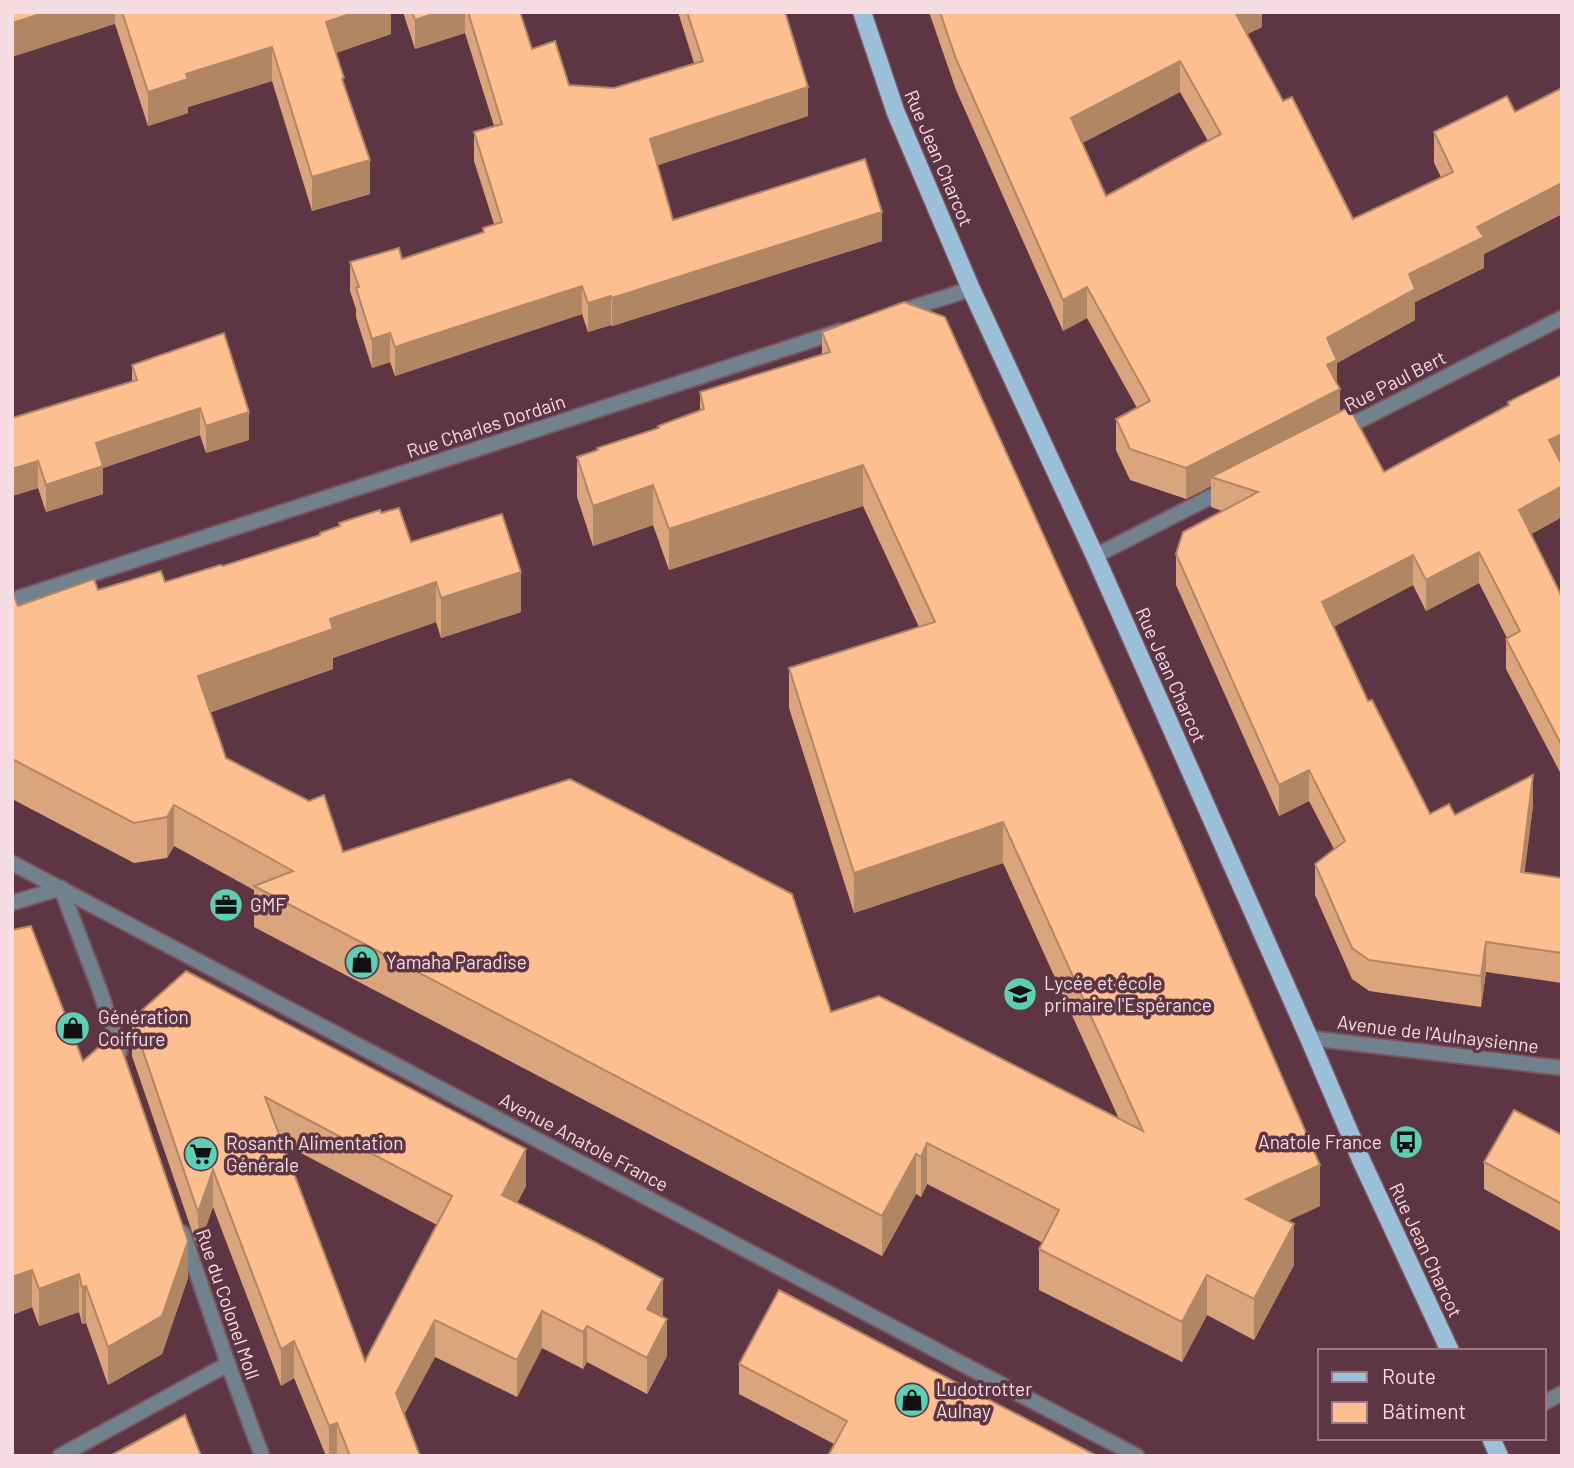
<svg xmlns="http://www.w3.org/2000/svg" width="1574" height="1468" font-family="Barlow,sans-serif">
	<rect width="100%" height="100%" fill="#5d3543"/>
	<g fill="none" stroke-linecap="round" stroke-linejoin="round">
		<g stroke="#795360" stroke-width="18">
			<polyline id="service" points="1544,1403 1562,1393"/>
		</g>
		<g stroke="#795360" stroke-width="18">
			<g id="minor">
				<polyline points="899,312 971,289"/>
				<polyline points="1343,429 1562,318"/>
				<polyline points="1095,556 1228,488"/>
				<polyline points="12,600 840,331"/>
				<polyline points="12,863 1137,1456"/>
				<polyline points="61,888 99,988 120,1051"/>
				<polyline points="12,903 61,888"/>
				<polyline points="1309,1038 1562,1068"/>
				<polyline points="183,1233 228,1364 262,1456"/>
				<polyline points="60,1456 228,1364"/>
			</g>
		</g>
		<g stroke="#795360" stroke-width="21">
			<g id="primary">
				<polyline points="862,12 896,113 971,289 1095,556 1309,1038 1362,1162 1450,1351"/>
				<polyline points="1491,1438 1499,1456"/>
			</g>
		</g>
		<use href="#service" stroke="#71828e" stroke-width="14"/>
		<use href="#minor" stroke="#71828e" stroke-width="14"/>
		<use href="#primary" stroke="#9cc0d8" stroke-width="18"/>
	</g>
	<g fill="#daa47c" fill-rule="evenodd">
		<polygon points="12,12 391,12 391,34 336,53 370,194 312,211 272,81 188,107 188,113 148,126 115,24"/>
		<polygon points="403,12 520,12 532,49 569,85 614,88 694,63 678,12 785,12 808,116 657,165 673,220 882,241 612,326 611,325 588,332 582,314 395,376 390,362 372,368 356,317 356,309 350,291 350,262 402,259 483,233 483,228 494,224 474,161 474,132 494,126 465,33 415,49"/>
		<path d="M929,12H1262V27L1247,34L1283,101L1353,219L1441,177L1434,163V132L1515,112L1562,88V214L1484,254V268L1415,302V320L1337,363V384L1340,411L1384,472L1508,405V402L1562,375V517L1531,534L1562,597V776L1506,669V639L1507,638L1479,583L1426,611L1413,585L1333,627L1368,701L1430,814L1455,815L1533,806L1524,872L1562,878V983L1486,972L1481,1007L1369,991L1352,979L1315,895V864L1334,849L1309,801L1279,816L1176,585V554L1222,511L1211,507V486L1186,499L1130,480L1116,450V419L1137,408L1087,318L1063,331L956,90ZM1180,92L1208,141L1106,196L1082,143Z"/>
		<polygon points="822,332 1320,1206 1287,1221 1294,1265 1254,1340 1207,1315 1182,1362 1039,1290 1039,1249 1043,1243 927,1184 921,1197 916,1194 882,1256 254,927 254,890 174,846 167,858 134,863 12,799 12,590 18,606 98,590 165,582 223,566 320,535 381,513 411,542 521,612 441,638 436,622 333,658 333,669 210,712 226,758 343,852 831,1012 1119,1119 1003,863 854,913 789,708 789,668 919,627 863,506 669,570 653,525 593,546 577,497 577,457 597,451 597,448 658,429 658,426 700,411 700,392 822,354"/>
		<polygon points="132,365 249,440 206,453 200,435 103,468 103,494 46,512 38,488 12,496 12,418 132,382"/>
		<path d="M132,1019L526,1186L517,1203L663,1316L667,1356L647,1394L587,1362L583,1369L542,1348L517,1397L435,1357L404,1414L420,1456H326L294,1378L281,1386L213,1207L198,1249L132,1056ZM282,1143L437,1225L365,1361Z"/>
		<polygon points="83,1061 188,1278 162,1354 108,1385 86,1323 82,1324 79,1312 39,1326 32,1307 12,1315"/>
		<polygon points="1562,1135 1562,1232 1484,1189 1484,1162"/>
		<polygon points="739,1364 1097,1456 834,1444 739,1394"/>
	</g>
	<g fill="#b18665">
		<polygon points="47,12 115,12 115,24 12,57 12,23"/>
		<polygon points="356,12 391,12 391,34 326,56 326,22"/>
		<polygon points="439,12 465,12 465,33 415,49 415,20"/>
		<polygon points="1234,12 1262,12 1262,27 1234,41"/>
		<polygon points="272,47 272,81 188,107 188,113 148,126 148,92 186,74"/>
		<polygon points="1180,61 1180,92 1071,149 1071,118"/>
		<polygon points="808,87 808,116 650,168 650,139"/>
		<polygon points="370,160 370,194 312,211 312,177"/>
		<polygon points="1562,183 1562,214 1484,254 1484,268 1415,302 1415,320 1337,363 1337,391 1340,389 1340,420 1211,477 1211,486 1186,499 1186,468 1327,338 1409,274 1477,227"/>
		<polygon points="882,212 882,241 612,326 612,298"/>
		<polygon points="582,286 582,314 395,376 395,347"/>
		<polygon points="1087,287 1087,318 1063,331 1063,300"/>
		<polygon points="611,296 611,325 588,332 588,303"/>
		<polygon points="390,333 390,362 372,368 372,339"/>
		<polygon points="200,408 200,435 103,468 103,494 46,512 46,485 96,443"/>
		<polygon points="249,412 249,440 206,453 206,426"/>
		<polygon points="1562,434 1562,465 1549,440"/>
		<polygon points="38,461 38,488 12,496 12,469"/>
		<polygon points="863,465 863,506 669,570 669,529"/>
		<polygon points="653,485 653,525 593,546 593,506"/>
		<polygon points="1562,486 1562,517 1519,541 1519,510"/>
		<polygon points="1479,552 1479,583 1426,611 1426,580"/>
		<polygon points="1413,555 1413,585 1322,633 1322,602"/>
		<polygon points="521,572 521,612 441,638 441,598"/>
		<polygon points="436,582 436,622 333,658 333,669 198,717 198,676 330,619"/>
		<polygon points="1309,770 1309,801 1279,816 1279,785"/>
		<polygon points="1533,775 1533,806 1521,902 1521,872"/>
		<polygon points="174,805 174,846 167,858 167,817"/>
		<polygon points="1003,822 1003,863 854,913 854,873"/>
		<polygon points="1486,942 1486,972 1481,1007 1481,976"/>
		<polygon points="927,1143 927,1184 921,1197 921,1157"/>
		<polygon points="526,1149 526,1186 502,1232 502,1195"/>
		<polygon points="916,1154 916,1194 882,1256 882,1216"/>
		<polygon points="1320,1165 1320,1206 1246,1240 1246,1199"/>
		<polygon points="213,1170 213,1207 198,1249 198,1212"/>
		<polygon points="1294,1224 1294,1265 1254,1340 1254,1299"/>
		<polygon points="188,1241 188,1278 162,1354 108,1385 108,1347"/>
		<polygon points="32,1270 32,1307 12,1315 12,1277"/>
		<polygon points="79,1274 79,1312 39,1326 39,1289"/>
		<polygon points="1207,1275 1207,1315 1182,1362 1182,1322"/>
		<polygon points="663,1279 663,1316 647,1346 647,1309"/>
		<polygon points="86,1286 86,1323 82,1324 82,1287"/>
		<polygon points="542,1311 542,1348 517,1397 517,1360"/>
		<polygon points="667,1319 667,1356 647,1394 647,1358"/>
		<polygon points="435,1320 435,1357 396,1430 396,1393"/>
		<polygon points="587,1326 587,1362 583,1369 583,1332"/>
		<polygon points="294,1341 294,1378 281,1386 281,1349"/>
		<polygon points="337,1423 337,1456 329,1456 329,1426"/>
	</g>
	<g fill="#fdbf90" stroke="#b18665" stroke-width="2" fill-rule="evenodd">
		<polygon points="12,12 47,12 12,23"/>
		<polygon points="122,12 356,12 326,22 344,78 342,79 370,160 312,177 272,47 186,74 188,79 148,92"/>
		<polygon points="412,12 439,12 415,20"/>
		<polygon points="468,12 520,12 532,49 555,41 569,85 614,88 703,61 687,12 785,12 808,87 650,139 673,220 865,159 882,212 612,298 611,296 588,303 582,286 395,347 390,333 372,339 356,288 359,287 350,262 399,248 402,259 484,232 483,228 502,222 474,132 502,124"/>
		<path d="M940,12H1235L1283,101L1292,97L1353,219L1453,172L1434,132L1507,96L1515,112L1562,88V183L1477,227L1484,237L1409,274L1415,289L1327,338L1337,360L1327,365L1340,389L1186,468L1130,449L1116,419L1150,401L1087,287L1063,300L956,59ZM1180,61L1221,134L1106,196L1071,118Z"/>
		<polygon points="904,302 945,317 1151,773 1320,1165 1246,1199 1294,1224 1254,1299 1207,1275 1182,1322 1039,1249 1059,1210 927,1143 921,1157 916,1154 882,1216 254,886 293,871 174,805 167,817 134,823 12,759 12,590 18,606 94,579 98,590 161,571 165,582 220,565 223,566 320,535 320,533 340,526 339,523 380,510 381,513 399,508 411,542 502,514 521,572 441,598 436,582 330,619 333,629 198,676 226,758 309,801 324,795 343,852 570,779 792,894 831,1012 879,996 1143,1131 1003,822 854,873 789,668 935,622 863,465 669,529 653,485 593,506 577,457 598,450 597,448 659,428 658,426 704,409 700,392 830,352 822,332"/>
		<polygon points="224,333 249,412 206,426 200,408 96,443 103,466 46,485 38,461 12,469 12,418 137,380 132,365"/>
		<polygon points="1562,375 1562,434 1549,440 1562,465 1562,486 1519,510 1562,597 1562,746 1506,639 1520,631 1479,552 1426,580 1413,555 1322,602 1368,701 1372,700 1430,814 1449,804 1455,815 1533,775 1521,872 1562,878 1562,953 1486,942 1481,976 1369,960 1352,948 1315,864 1345,841 1309,770 1279,785 1176,554 1183,532 1258,492 1211,477 1349,407 1384,472 1509,405 1508,402"/>
		<polygon points="31,926 83,1061 116,1032 188,1241 162,1316 108,1347 86,1286 82,1287 79,1274 39,1289 32,1270 12,1277 12,930"/>
		<path d="M186,971L526,1149L502,1195L595,1242L663,1279L647,1309L667,1319L647,1358L587,1326L583,1332L542,1311L517,1360L435,1320L396,1393L420,1456H350L337,1423L329,1426L294,1341L281,1349L213,1170L198,1212L132,1019ZM265,1097L452,1196L365,1361Z"/>
		<polygon points="1514,1110 1562,1135 1562,1204 1484,1162"/>
		<polygon points="779,1290 1097,1456 828,1456 847,1421 739,1364"/>
		<polygon points="185,1415 201,1456 110,1456"/>
	</g>
	<defs>
		<g id="office-disc" transform="scale(1.75)"><circle r="9.5" fill="#5eceb7" stroke="#5d3543"/><path d="M-6-3h4V-5.5h4V-3h4V5H-6ZM-1-4.5V-3h2v-1.5ZM-6 0V1H6V0Z" fill="#111"/></g>
		<g id="shop-disc" transform="scale(1.75)"><circle r="9.5" fill="#5eceb7" stroke="#5d3543"/><path d="M-5-2.5h2.3a2.7 3.5 0 0 1 5.4 0H5L5.5 6h-11ZM-1.5-2.5h3a1.5 2.3 0 0 0-3 0Z" fill="#111"/></g>
		<g id="school-disc" transform="scale(1.75)"><circle r="9.5" fill="#5eceb7" stroke="#5d3543"/><path d="M0-5L7-2L0 1L-7-2ZM-4 1L0 2.5L4 1V4Q0 6-4 4Z" fill="#111"/></g>
		<g id="bus-disc" transform="scale(1.75)"><circle r="9.5" fill="#5eceb7" stroke="#5d3543"/><path d="M-5-6H5V4H4V6H2V4H-2V6H-4V4H-5ZM-3.5-4V0h7V-4ZM-3.5 1.2v1.5H-2V1.2ZM2 1.2v1.5H3.5V1.2Z" fill="#111"/></g>
		<g id="supermarket-disc" transform="scale(1.75)"><circle r="9.5" fill="#5eceb7" stroke="#5d3543"/><path d="M-6-5.5h2.5l.6 2H6L4.5 2H-2.5L-4.4-4H-6ZM-1.5 3.2a1.3 1.3 0 1 0 .1 0ZM3 3.2a1.3 1.3 0 1 0 .1 0Z" fill="#111"/></g>
	</defs>
	<g fill-rule="evenodd">
		<use href="#office-disc" x="226" y="905"/>
		<use href="#shop-disc" x="362" y="962"/>
		<use href="#school-disc" x="1020" y="994"/>
		<use href="#shop-disc" x="73" y="1028"/>
		<use href="#bus-disc" x="1406" y="1142"/>
		<use href="#supermarket-disc" x="201" y="1154"/>
		<use href="#shop-disc" x="912" y="1400"/>
	</g>
	<g text-anchor="middle" stroke-width="7" stroke-linejoin="round" paint-order="stroke">
		<g font-size="19" fill="#f6dce3" stroke="#5d3543">
			<text transform="translate(939 158) rotate(67)" y="7">Rue Jean Charcot</text>
			<text transform="translate(1395 381) rotate(-27)" y="7">Rue Paul Bert</text>
			<text transform="translate(486 426) rotate(-18)" y="7">Rue Charles Dordain</text>
			<text transform="translate(1171 675) rotate(66)" y="7">Rue Jean Charcot</text>
			<text transform="translate(1438 1034) rotate(7)" y="7">Avenue de l'Aulnaysienne</text>
			<text transform="translate(584 1142) rotate(28)" y="7">Avenue Anatole France</text>
			<text transform="translate(1426 1250) rotate(65)" y="7">Rue Jean Charcot</text>
			<text transform="translate(228 1304) rotate(71)" y="7">Rue du Colonel Moll</text>
		</g>
		<g font-size="19" fill="#f6dce3" stroke="#5d3543" text-anchor="start">
			<text x="250" y="912">GMF</text>
			<text x="386" y="969">Yamaha Paradise</text>
			<text x="1044" y="990">Lycée et école<tspan x="1044" dy="22">primaire l'Espérance</tspan></text>
			<text x="98" y="1024">Génération<tspan x="98" dy="22">Coiffure</tspan></text>
			<text x="1382" y="1149" text-anchor="end">Anatole France</text>
			<text x="226" y="1150">Rosanth Alimentation<tspan x="226" dy="22">Générale</tspan></text>
			<text x="936" y="1396">Ludotrotter<tspan x="936" dy="22">Aulnay</tspan></text>
		</g>
	</g>
	<rect width="1574" height="1468" fill="none" stroke="#f6dce3" stroke-width="28"/>
	<rect x="1318" y="1349" width="228" height="91" fill="#5d3543" stroke="#9a7883" stroke-width="2"/>
	<rect x="1332" y="1372" width="35" height="10" fill="#9cc0d8" stroke="#9a7883" stroke-width="2"/>
	<text x="1382" y="1384" font-size="21" fill="#f6dce3">Route</text>
	<rect x="1332" y="1402" width="35" height="21" fill="#fdbf90" stroke="#9a7883" stroke-width="2"/>
	<text x="1382" y="1419" font-size="21" fill="#f6dce3">Bâtiment</text>
</svg>
